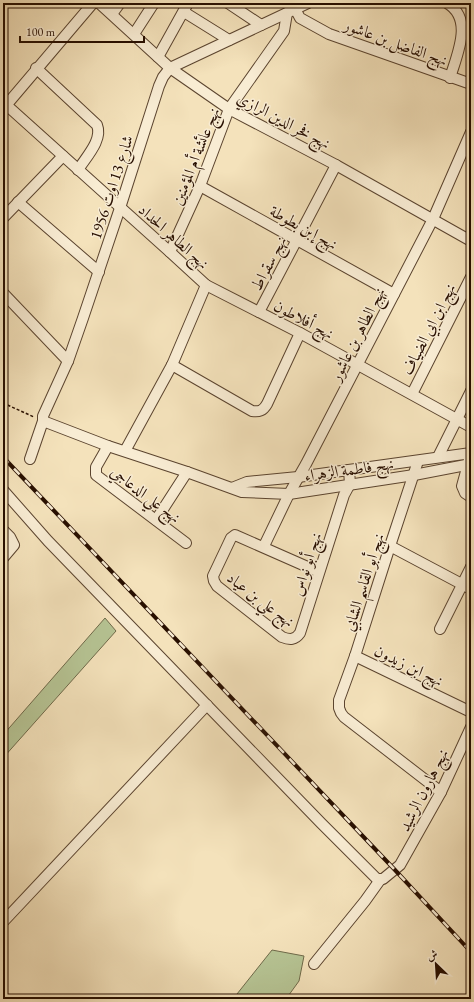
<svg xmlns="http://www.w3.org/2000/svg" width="474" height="1002" font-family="'EB Garamond',Amiri,serif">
	<rect width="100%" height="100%" fill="#f4e2bb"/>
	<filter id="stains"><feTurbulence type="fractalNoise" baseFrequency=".005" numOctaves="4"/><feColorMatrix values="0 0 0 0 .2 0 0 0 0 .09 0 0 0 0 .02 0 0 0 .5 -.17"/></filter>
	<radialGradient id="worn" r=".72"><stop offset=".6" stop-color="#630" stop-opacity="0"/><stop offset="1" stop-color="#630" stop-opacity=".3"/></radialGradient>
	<g fill="#b6c494" stroke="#6f6a4a">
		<polygon points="105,618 116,631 3,758 3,735"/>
		<polygon points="272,950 304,956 299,981 286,999 233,999"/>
	</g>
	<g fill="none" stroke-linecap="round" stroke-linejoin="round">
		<g stroke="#5b442f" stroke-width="12">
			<g id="minor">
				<polyline points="99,3 170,68 229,109 336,165 471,241"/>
				<polyline points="228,3 261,25"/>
				<polyline points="292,3 300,18 329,34 471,84"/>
				<path d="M447,3C474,19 457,54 450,78"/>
				<polyline points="184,12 229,40"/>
				<polyline points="112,14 120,3"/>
				<polyline points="134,34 154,3"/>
				<polyline points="158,57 188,3"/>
				<path d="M36,68L97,125C103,140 86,157 78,170"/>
				<polyline points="3,102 170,252 206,285 172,365 125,451"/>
				<polyline points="3,109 93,3"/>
				<polyline points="200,186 394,294"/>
				<polyline points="18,202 99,272"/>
				<polyline points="3,218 63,156"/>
				<polyline points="170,252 200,186 229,109 284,31 287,13"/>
				<polyline points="206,285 300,333 471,427"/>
				<polyline points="3,293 68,361"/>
				<polyline points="259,312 336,165"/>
				<path d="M172,365L252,411C259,412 263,411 267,404L300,333"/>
				<polyline points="412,394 471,277"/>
				<polyline points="43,421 108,446 187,472 242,492 289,494 414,475 471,464"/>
				<polyline points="108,446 96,467 96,475 186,543"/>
				<polyline points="438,457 471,391"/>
				<polyline points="30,459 43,421 43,416 68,361 83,318 120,208 159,86 163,77 170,68 308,3"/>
				<polyline points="418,461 390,546 355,656 339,700 339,708 341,713 344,717 441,792"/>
				<polyline points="232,488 247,482 298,477 471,453 462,486 465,493 471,497"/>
				<polyline points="3,490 48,541 321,823 377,879 383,879 400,865 441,792 471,727"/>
				<polyline points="156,520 187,472"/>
				<polyline points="3,530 10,537 14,545 3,558"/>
				<polyline points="264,546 289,494 306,464 433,219 471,132"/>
				<polyline points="390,546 471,589"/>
				<path d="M319,572L235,535L231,538L213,576L214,581L217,586L282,637C290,640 295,640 300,633L344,495L350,484L349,470"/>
				<polyline points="440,629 471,567"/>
				<polyline points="355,656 471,712"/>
				<polyline points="3,922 207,705"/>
				<polyline points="314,964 365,901 380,880"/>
			</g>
		</g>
		<polyline stroke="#280f00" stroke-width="1.5" stroke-dasharray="3 2" stroke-linecap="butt" points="3,403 34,417"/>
		<use href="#minor" stroke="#f8ecd3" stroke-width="10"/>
		<g stroke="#280f00" stroke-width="4">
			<polyline id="rail" points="3,457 395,870 471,952"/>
		</g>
		<use href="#rail" stroke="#f8ecd3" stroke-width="2.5" stroke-dasharray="8" stroke-linecap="butt"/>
	</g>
	<g text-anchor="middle" stroke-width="3" stroke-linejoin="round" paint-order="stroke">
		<g font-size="16" fill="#280f00" stroke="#f8ecd3">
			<text transform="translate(396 42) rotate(20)" y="6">نهج الفاضل بن عاشور</text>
			<text transform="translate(284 120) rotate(28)" y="6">نهج فخر الدين الرازي</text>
			<text transform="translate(195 156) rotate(-68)" y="6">نهج عائشة أم المؤمنين</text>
			<text transform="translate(111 187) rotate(-72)" y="6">شارع 13 اوت 1956</text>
			<text transform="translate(304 227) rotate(29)" y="6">نهج إبن بطوطة</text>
			<text transform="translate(174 236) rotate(42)" y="6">نهج الطاهر الحداد</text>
			<text transform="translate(268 263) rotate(-62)" y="6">نهج سقراط</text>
			<text transform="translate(304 319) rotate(28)" y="6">نهج أفلاطون</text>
			<text transform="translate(428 329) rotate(-63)" y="6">نهج ابن ابي الضياف</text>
			<text transform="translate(357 334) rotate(-63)" y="6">نهج الطاهر بن عاشور</text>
			<text transform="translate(349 469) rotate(-8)" y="6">نهج فاطمة الزهراء</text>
			<text transform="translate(146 494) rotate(37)" y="6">نهج علي الدعاجي</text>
			<text transform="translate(306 564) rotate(-72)" y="6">نهج أبو نواس</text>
			<text transform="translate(363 582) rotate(-72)" y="6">نهج أبو القاسم الشابي</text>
			<text transform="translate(261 599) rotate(37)" y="6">نهج علي بن عياد</text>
			<text transform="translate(409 665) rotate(26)" y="6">نهج ابن زيدون</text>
			<text transform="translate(423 790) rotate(-63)" y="6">نهج هارون الرشيد</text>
		</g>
	</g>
	<rect width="474" height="1002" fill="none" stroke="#f4e2bb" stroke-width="16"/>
	<rect x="4" y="4" width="466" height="994" fill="none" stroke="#280f00" stroke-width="2"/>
	<rect x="8" y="8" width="458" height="986" fill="none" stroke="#280f00"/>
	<g transform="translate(436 964) rotate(335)" stroke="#f8ecd3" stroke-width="3" paint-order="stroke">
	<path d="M0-3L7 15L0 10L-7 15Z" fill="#280f00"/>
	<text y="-6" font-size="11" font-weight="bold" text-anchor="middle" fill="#280f00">ش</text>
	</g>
	<path d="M20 36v6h124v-6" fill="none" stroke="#280f00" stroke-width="2"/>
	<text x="26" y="36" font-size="12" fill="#280f00" stroke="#f8ecd3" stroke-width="3" paint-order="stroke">100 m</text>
	<rect width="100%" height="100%" filter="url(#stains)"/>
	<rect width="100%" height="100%" fill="url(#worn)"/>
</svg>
